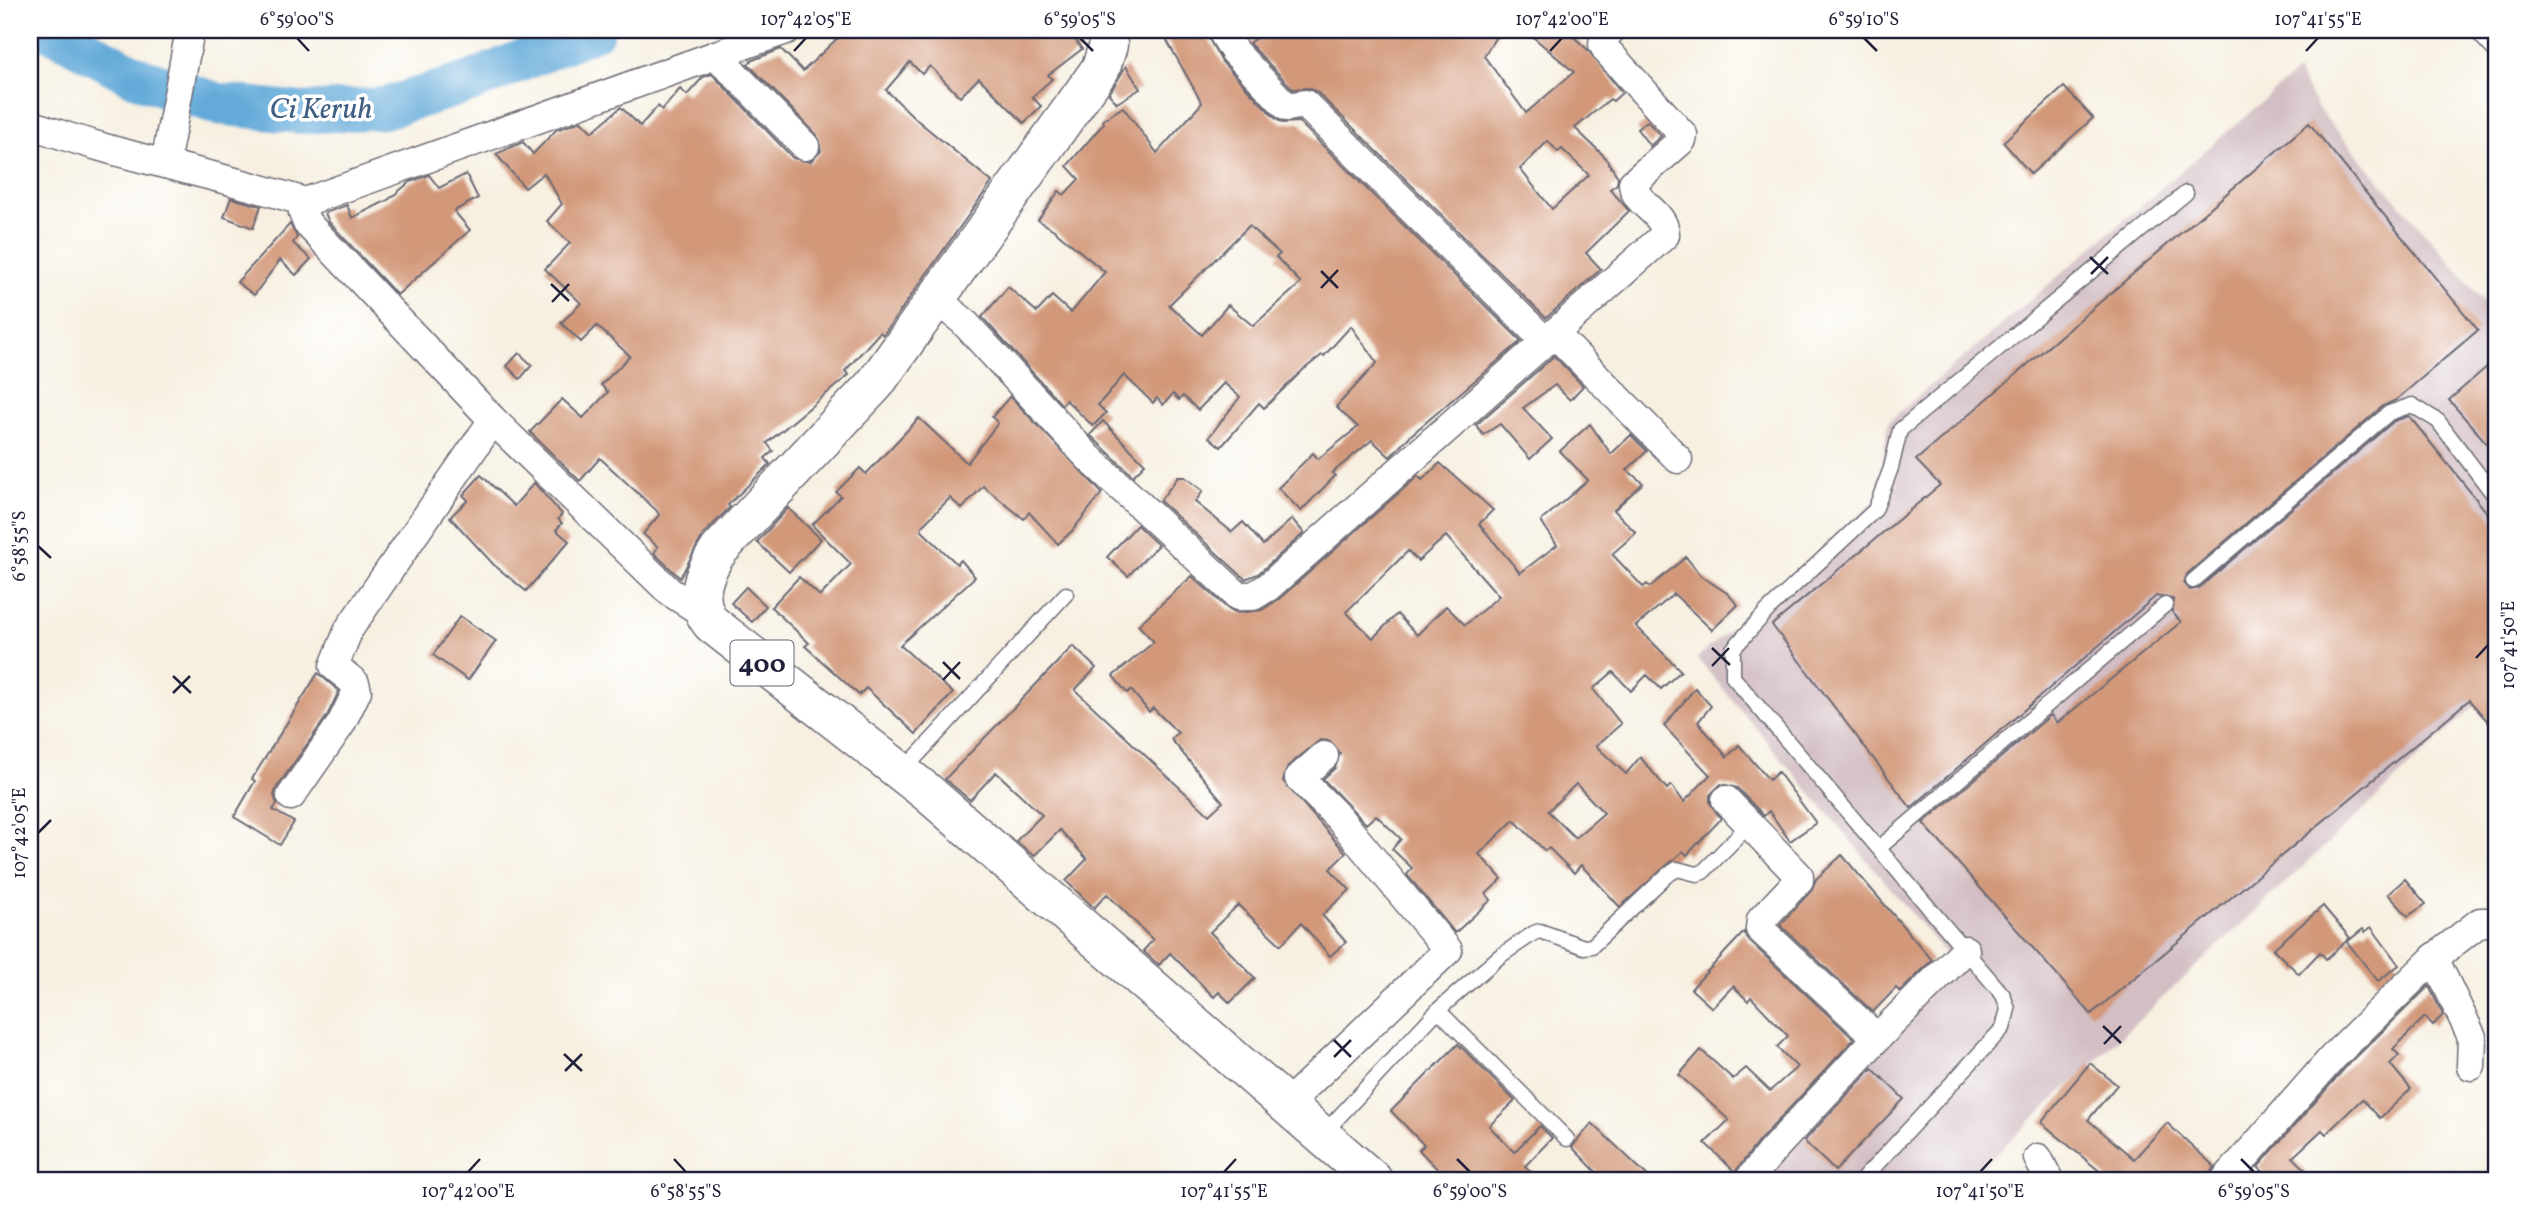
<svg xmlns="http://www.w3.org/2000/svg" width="2527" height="1210" font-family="Vollkorn,serif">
	<rect width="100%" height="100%" fill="#fff"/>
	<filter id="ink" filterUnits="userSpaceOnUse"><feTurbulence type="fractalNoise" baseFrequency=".0143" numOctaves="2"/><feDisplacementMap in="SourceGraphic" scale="14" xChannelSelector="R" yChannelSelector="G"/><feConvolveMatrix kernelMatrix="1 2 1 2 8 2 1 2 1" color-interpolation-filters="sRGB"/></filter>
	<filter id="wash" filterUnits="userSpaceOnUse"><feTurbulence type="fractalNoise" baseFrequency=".00686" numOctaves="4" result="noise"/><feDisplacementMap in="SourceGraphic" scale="28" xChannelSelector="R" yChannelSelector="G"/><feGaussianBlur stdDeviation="1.57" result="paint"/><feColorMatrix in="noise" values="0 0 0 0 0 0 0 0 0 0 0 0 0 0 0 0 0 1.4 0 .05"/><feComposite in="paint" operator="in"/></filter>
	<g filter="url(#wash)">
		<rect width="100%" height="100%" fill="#f7f0e1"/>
		<polygon fill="#d2bec3" points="2297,72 2319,110 2497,316 2497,685 1968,1180 1754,1180 1953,963 1697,658 1877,499 1888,422"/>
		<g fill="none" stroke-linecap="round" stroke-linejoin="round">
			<polyline stroke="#63aad9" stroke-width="42" points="50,30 135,76 218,104 302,113 385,108 473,81 594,30"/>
		</g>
		<g id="blocks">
			<g fill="#d29879" fill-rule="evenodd">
				<polygon points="846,30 1067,30 1082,49 1048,75 1052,79 1032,97 1041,106 1024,123 979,78 960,97 930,66 922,74 910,62 886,90 917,120 992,182 883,335 880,332 845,371 849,375 767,443 773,451 765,458 770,464 728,505 730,507 703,535 680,578 654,553 658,547 643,534 659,515 657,511 600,458 580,481 530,432 562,399 583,418 608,392 601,385 630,356 597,326 581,342 561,323 581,303 545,269 570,243 547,221 562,204 544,173 525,188 496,154 523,142 533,154 556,130 581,121 592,132 621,107 640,126 658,106 662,110 680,89 687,95 703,77 712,74 793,158 810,162 821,151 817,135 748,64 753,60 781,49 803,71"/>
				<path d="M1161,30H1204L1222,62L1275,118L1282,123L1299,122L1521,341L1410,436L1390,457L1372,440L1332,473L1335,476L1301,511L1278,488L1313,453L1318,459L1358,427L1336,407L1377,363L1351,326L1324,356L1322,355L1303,370L1264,408L1259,403L1221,447L1209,437L1240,397L1224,383L1198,410L1183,396L1179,400L1173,394L1163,405L1157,398L1153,403L1124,375L1098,405L1106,413L1093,426L1066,400L1062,405L982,317L1008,287L1037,312L1052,296L1071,313L1105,272L1054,230L1038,220L1059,191L1064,195L1079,179L1067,166L1104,123L1103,120L1123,107L1157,153L1202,103ZM1249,226L1280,254L1276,257L1301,283L1253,326L1228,305L1202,335L1169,305Z"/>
				<path d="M1266,30H1500L1484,56L1526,113L1574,72L1525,30H1566L1588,50L1622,93L1613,101L1610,99L1575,128L1604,156L1618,177L1617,184L1610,189L1629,211L1586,253L1601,269L1546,318L1317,92L1309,88L1293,89L1249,43ZM1548,141L1558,152L1562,149L1589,175L1552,209L1520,169Z"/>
				<polygon points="1126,66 1140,89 1117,103 1109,94"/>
				<polygon points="2064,87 2093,118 2031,174 2003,142"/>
				<polygon points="1647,121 1661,136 1650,146 1637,129"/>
				<polygon points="2309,123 2478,330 2396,400 2383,406 2187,574 2184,583 2190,590 2199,588 2394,421 2409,416 2497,525 2497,732 2469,700 2091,1014 1923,823 2051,715 2057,723 2181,622 2172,612 2173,599 2156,596 1911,808 1772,625 1940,485 1916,460"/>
				<polygon points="466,174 478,198 454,211 470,230 397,295 329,222 325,213 347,205 352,218 388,200 410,182 429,175 439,188"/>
				<polygon points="231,198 261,206 253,228 224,217"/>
				<polygon points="290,224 297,237 293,243 311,259 296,275 280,260 254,295 237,282"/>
				<polygon points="519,353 532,365 520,379 507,366"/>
				<polygon points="1554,356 1583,386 1570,400 1555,385 1523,408 1552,439 1530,459 1500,424 1483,435 1476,425"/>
				<polygon points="2497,358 2497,455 2449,400"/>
				<polygon points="1010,396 1102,493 1072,531 1058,544 1029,512 1024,519 983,486 962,509 950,498 922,526 921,530 957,564 961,560 975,577 900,645 953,693 916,734 866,688 859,695 805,646 809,643 771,607 799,577 820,596 851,564 812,525 841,496 836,492 860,468 866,474 919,418 967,463 998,423 992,417"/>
				<polygon points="1103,421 1145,464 1133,476 1090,435"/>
				<path d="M1590,424L1611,454L1631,435L1647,451L1627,470L1643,483L1614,510L1636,533L1612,554L1643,587L1647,584L1650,587L1686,557L1701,576L1727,593L1738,605L1712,630L1674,594L1636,626L1681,671L1661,689L1647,675L1631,691L1613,672L1593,689L1621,724L1596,746L1626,774L1640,757L1667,789L1671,785L1684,802L1710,775L1664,726L1695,688L1711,706L1698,722L1727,757L1739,745L1769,780L1778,772L1816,823L1790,841L1769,811L1764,816L1737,788L1721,784L1710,795V803L1721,819L1687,855L1683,851L1620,907L1581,865L1574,873L1549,848L1545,851L1514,820L1479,854L1502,879L1486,894L1491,900L1455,933L1407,875L1412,868L1392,849L1401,839L1376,815L1366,824L1323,779L1335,768L1340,753L1330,741L1320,740L1288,766L1283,781L1346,853L1330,869L1350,890L1322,915L1346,942L1330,956L1301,923L1281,945L1238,905L1210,932L1255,978L1230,1003L1219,992L1214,997L1170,953L1159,965L1143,951L1153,940L1107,894L1094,908L1066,881L1087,859L1060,830L1034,856L1016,841L1042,815L996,772L970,800L945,779L1073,646L1096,668L1075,690L1209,815L1223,802L1171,739L1178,733L1153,708L1149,712L1131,690L1127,693L1113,676L1154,642L1138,625L1192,576L1228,609L1238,613L1262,610L1279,599L1418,476L1422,480L1440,463L1493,510L1479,524L1520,573L1557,545L1541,521L1588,480L1560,451ZM1446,536L1499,596L1465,625L1446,606L1417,635L1397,614L1373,638L1346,612L1408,551L1418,561ZM1576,784L1604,813L1575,838L1548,811Z"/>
				<polygon points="481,475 514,506 534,483 562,514 558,519 562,523 556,530 569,541 526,591 494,565 450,517 468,500 463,495"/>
				<polygon points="1178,477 1185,477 1203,491 1195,502 1232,532 1243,522 1263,545 1292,519 1304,533 1258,574 1245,579 1160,501"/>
				<polygon points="788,508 821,539 789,572 757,542"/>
				<polygon points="1137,525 1158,545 1128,576 1107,557"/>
				<polygon points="746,587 766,606 752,622 731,603"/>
				<polygon points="460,616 496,641 468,680 433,655"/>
				<polygon points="318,673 339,691 327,716 277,787 274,795 277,804 273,810 294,822 280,845 234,817 255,781 252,779"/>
				<polygon points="1842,855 1932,960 1900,992 1896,988 1873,1012 1780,925 1811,891 1816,879"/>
				<polygon points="2405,879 2426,904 2408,916 2388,894"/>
				<polygon points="2323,906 2350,938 2326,959 2320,952 2299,974 2273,949"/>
				<polygon points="2371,927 2399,965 2378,981 2347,942 2363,929 2365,932"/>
				<polygon points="1744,932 1749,941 1854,1039 1759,1141 1735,1172 1705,1143 1729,1120 1679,1075 1701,1050 1733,1079 1746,1068 1770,1091 1797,1067 1777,1047 1788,1036 1751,997 1748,1001 1733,986 1712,1008 1691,989"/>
				<polygon points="2429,986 2443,1015 2433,1025 2425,1017 2393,1049 2399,1055 2390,1064 2411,1089 2380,1118 2362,1099 2326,1134 2322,1130 2293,1157 2306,1170 2296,1180 2272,1180 2258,1167 2345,1068"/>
				<polygon points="1458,1044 1515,1101 1489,1126 1514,1152 1540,1126 1552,1138 1525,1166 1539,1180 1448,1180 1419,1150 1424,1145 1391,1111"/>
				<polygon points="2090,1063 2117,1085 2088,1120 2134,1159 2167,1123 2215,1167 2204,1180 2110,1180 2041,1122"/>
				<polygon points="1872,1068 1904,1099 1835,1171 1804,1141"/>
				<polygon points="1592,1123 1652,1180 1604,1180 1572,1147"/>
			</g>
		</g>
	</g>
	<g filter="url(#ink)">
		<use href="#blocks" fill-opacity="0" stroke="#6d6a75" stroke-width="2"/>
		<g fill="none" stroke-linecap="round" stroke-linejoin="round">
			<g stroke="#6d6a75" stroke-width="17">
				<g id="lane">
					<polyline points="2193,581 2389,413 2412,405 2438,421 2497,499"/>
					<polyline points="903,771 1066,594"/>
					<polyline points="1879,848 2165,605"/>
					<polyline points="1438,1010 1500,956 1534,933 1540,931 1584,947 1592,946 1666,876 1677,869 1697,874 1703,872 1742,832"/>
					<polyline points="1323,1134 1438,1010 1567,1139"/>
					<polyline points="1862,1180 2003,1028 2008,1009 2003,995 1733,677 1733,649 1768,610 1875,510 1891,468 1900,430 2186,193"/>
				</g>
			</g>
			<g stroke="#6d6a75" stroke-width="31">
				<g id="street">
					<polyline points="1221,30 1234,51 1287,107 1305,104 1546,342"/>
					<polyline points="2485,30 2497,43"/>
					<polyline points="716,55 805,146"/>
					<path d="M30,124C119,157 214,173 305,202L786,30"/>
					<polyline points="165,164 190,30"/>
					<polyline points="305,202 303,213 307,223 493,420 670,592 703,613"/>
					<path d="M937,300L963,321L1088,457L1238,596H1253L1268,587L1665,235C1666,212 1633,204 1633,183L1682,140L1683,135L1607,51L1603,44L1604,36L1611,30"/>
					<polyline points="1555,334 1678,459"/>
					<polyline points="291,796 341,724 357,691 355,683 334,666 349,629 493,420"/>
					<polyline points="1726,800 1799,876 1799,880 1761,920 1760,929 1877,1038 1965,950"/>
					<polyline points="2434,958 2472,1037 2471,1066"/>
					<polyline points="1287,1104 1448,950 1339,818 1299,778 1324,756"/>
					<polyline points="2038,1158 2049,1180"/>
					<polyline points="1749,1180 1771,1152 1877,1038"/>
					<polyline points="2225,1180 2333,1057 2434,958 2480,922 2497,922"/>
				</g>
			</g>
			<g stroke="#6d6a75" stroke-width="41">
				<path id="primary" d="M1107,30L1108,45L1101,68L875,384L719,550C703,573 692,601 712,624L928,793L1373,1180"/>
			</g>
			<use href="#lane" stroke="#fff" stroke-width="14"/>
			<use href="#street" stroke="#fff" stroke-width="28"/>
			<use href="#primary" stroke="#fff" stroke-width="38"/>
		</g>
	</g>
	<path fill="none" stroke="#22223b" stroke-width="2.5" d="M297,38L309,51M1080,38L1093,51M1864,38L1877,51M794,51L806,38M1550,51L1562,38M2306,51L2318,38M2090,257L2108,274M1321,271L1338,288M2091,274L2108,257M551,284L569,301M1321,288L1338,270M552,302L569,284M38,546L51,558M1712,648L1730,665M2476,658L2488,645M943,662L960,679M1712,666L1729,648M173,676L191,693M943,680L960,662M173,693L190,676M38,833L51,820M2103,1026L2121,1043M1334,1040L1351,1057M2104,1044L2121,1026M564,1054L582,1071M1334,1057L1351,1040M565,1071L582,1054M674,1159L686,1172M1457,1159L1470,1172M2241,1159L2254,1172M468,1172L480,1159M1224,1172L1236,1159M1980,1172L1992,1159"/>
	<g text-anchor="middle" stroke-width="7" stroke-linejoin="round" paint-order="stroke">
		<rect fill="#fff" stroke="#646476" stroke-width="2" x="730.5" y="640.5" width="63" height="45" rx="5"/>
		<g font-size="26" font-weight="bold" fill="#22223b">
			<text x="762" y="672">400</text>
		</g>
		<g font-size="30" font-style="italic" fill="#3f5f82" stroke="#fff">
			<text x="321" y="118">Ci Keruh</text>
		</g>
	</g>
	<rect width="2527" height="1210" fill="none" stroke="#fff" stroke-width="77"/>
	<rect x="38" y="38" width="2450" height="1134" fill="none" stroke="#22223b" stroke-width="2.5"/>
	<g font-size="18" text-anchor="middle" fill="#22223b">
		<text x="297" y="25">6°59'00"S</text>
		<text x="806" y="25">107°42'05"E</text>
		<text x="1080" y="25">6°59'05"S</text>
		<text x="1562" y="25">107°42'00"E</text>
		<text x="1864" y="25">6°59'10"S</text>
		<text x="2318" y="25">107°41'55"E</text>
		<text transform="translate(19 546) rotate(-90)" y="6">6°58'55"S</text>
		<text transform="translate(2508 645) rotate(-90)" y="6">107°41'50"E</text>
		<text transform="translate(19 833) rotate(-90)" y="6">107°42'05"E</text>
		<text x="468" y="1197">107°42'00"E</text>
		<text x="686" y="1197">6°58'55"S</text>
		<text x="1224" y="1197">107°41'55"E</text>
		<text x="1470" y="1197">6°59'00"S</text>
		<text x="1980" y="1197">107°41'50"E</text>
		<text x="2254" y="1197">6°59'05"S</text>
	</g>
</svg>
